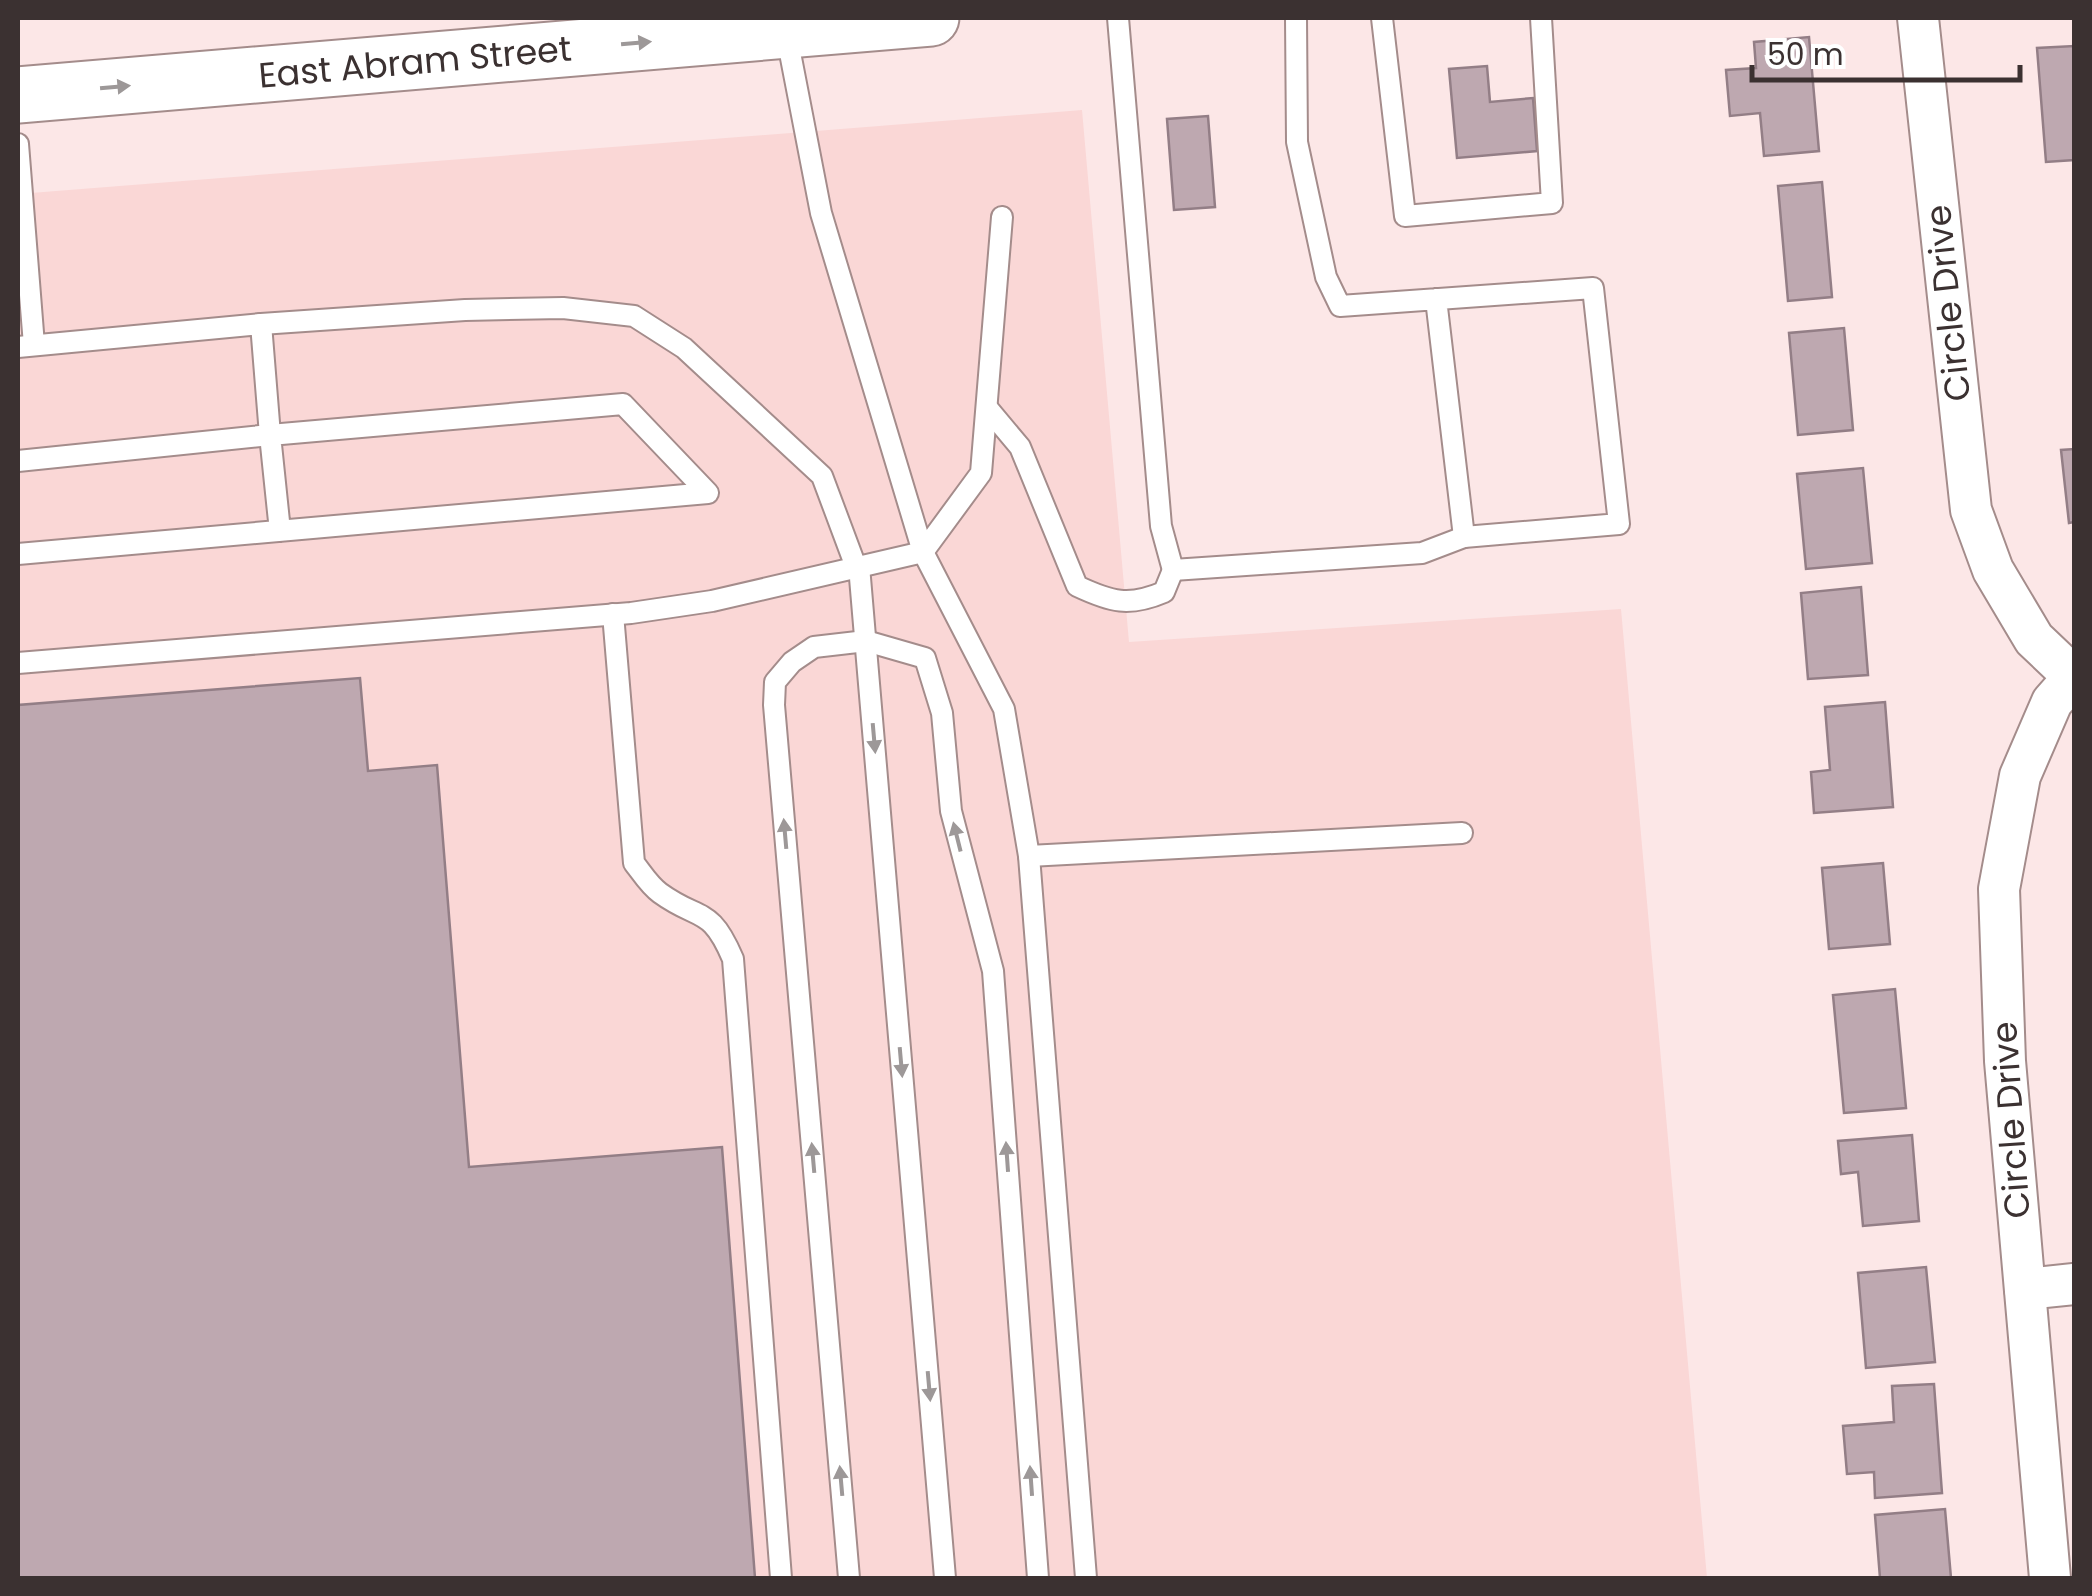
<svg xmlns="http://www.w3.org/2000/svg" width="2092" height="1596" font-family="Poppins,sans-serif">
	<rect width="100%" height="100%" fill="#fce7e7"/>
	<polygon fill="#fad7d6" points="1082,110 1129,642 1621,609 1707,1578 18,1578 18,194"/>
	<g fill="#bea8b0" stroke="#937e86" stroke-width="2.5">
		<polygon points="1809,37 1819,151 1764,156 1760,113 1730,116 1726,70 1756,68 1754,42"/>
		<polygon points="2074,46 2074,160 2046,162 2037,48"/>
		<polygon points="1487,66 1490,102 1533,98 1537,151 1457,158 1449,69"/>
		<polygon points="1208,116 1215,207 1174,210 1167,119"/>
		<polygon points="1822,182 1832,297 1788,301 1778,186"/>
		<polygon points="1844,328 1853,430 1798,435 1789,333"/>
		<polygon points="2074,449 2074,522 2069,523 2061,450"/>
		<polygon points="1863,468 1872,563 1806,569 1797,474"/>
		<polygon points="1861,587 1868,675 1808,679 1801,593"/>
		<polygon points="360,678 368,771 437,765 469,1167 722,1147 755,1578 18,1578 18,705"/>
		<polygon points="1885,702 1893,807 1814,813 1811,772 1830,770 1825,707"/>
		<polygon points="1883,863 1890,944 1829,949 1822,868"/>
		<polygon points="1895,989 1906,1108 1844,1113 1833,995"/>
		<polygon points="1912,1135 1919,1221 1863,1226 1858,1172 1841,1174 1838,1141"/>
		<polygon points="1926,1267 1935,1362 1866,1368 1858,1273"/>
		<polygon points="1934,1384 1942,1493 1875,1498 1874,1472 1847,1474 1843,1426 1894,1422 1892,1386"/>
		<polygon points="1945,1509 1951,1578 1880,1578 1875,1515"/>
	</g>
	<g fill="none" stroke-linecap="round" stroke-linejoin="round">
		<g stroke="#a48c8b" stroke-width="24">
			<g id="service">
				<polyline points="1118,18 1161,526 1173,570 1422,553 1464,537"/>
				<polyline points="1296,18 1297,142 1326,277 1340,306 1593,288 1619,524 1464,537 1436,299"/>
				<polyline points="1382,18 1405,216 1552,203 1541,18"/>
				<polyline points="786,32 821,213 923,552 1004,709 1029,856 1086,1578"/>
				<polyline points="18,144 34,345"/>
				<polyline points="261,324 465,310 563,308 634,316 684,348 822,476 856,567"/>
				<polyline points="18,347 261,324 270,435 18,461"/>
				<path d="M989,410L1020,447L1077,586C1111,602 1129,607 1164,592L1173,570"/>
				<polyline points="18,554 708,493 623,404 270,435 280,531"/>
				<polyline points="859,566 945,1578"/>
				<path d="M613,614L634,863C642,873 649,885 660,893C700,922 710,905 733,959L781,1578"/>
				<polyline points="18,663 631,613 712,601 923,552 981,473 1002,217"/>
				<polyline points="1029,856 1462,833"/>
				<polyline points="849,1578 774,705 775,682 792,662 814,647 866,641 925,658 942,713 951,811 993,971 1038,1578"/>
			</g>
		</g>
		<g stroke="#a48c8b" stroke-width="44">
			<g id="minor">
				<polyline points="1918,18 1971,510 1993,570 2034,639 2074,677"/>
				<polyline points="2025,1289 2074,1284"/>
				<polyline points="2050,1578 2005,1061 1999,889 2020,776 2052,702 2074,677"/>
			</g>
		</g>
		<g stroke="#a48c8b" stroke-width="59">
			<polyline id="secondary" points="18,95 931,18"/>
		</g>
		<use href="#service" stroke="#fff" stroke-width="20"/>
		<use href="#minor" stroke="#fff" stroke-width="40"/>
		<use href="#secondary" stroke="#fff" stroke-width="55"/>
	</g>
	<defs><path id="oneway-solid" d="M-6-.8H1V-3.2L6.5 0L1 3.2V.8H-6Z" transform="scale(2.5)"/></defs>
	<g fill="#9d9898">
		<use href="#oneway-solid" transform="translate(636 43) rotate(-5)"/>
		<use href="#oneway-solid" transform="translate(115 87) rotate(-5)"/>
		<use href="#oneway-solid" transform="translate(874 738) rotate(85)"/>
		<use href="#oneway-solid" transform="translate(785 834) rotate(-95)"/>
		<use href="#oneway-solid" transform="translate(957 837) rotate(-104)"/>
		<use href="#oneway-solid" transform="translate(901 1062) rotate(85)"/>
		<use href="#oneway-solid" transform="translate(1007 1157) rotate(-94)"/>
		<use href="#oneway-solid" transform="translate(813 1158) rotate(-95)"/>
		<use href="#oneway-solid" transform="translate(929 1386) rotate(85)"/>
		<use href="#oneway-solid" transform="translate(841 1481) rotate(-95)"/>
		<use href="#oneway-solid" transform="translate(1031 1481) rotate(-94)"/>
	</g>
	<g text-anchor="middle" stroke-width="8" stroke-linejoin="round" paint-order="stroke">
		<g font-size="35" fill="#3b3131" stroke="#fff">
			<text transform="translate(415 62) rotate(-5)" y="12">East Abram Street</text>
			<text transform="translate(1948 303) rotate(-96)" y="12">Circle Drive</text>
			<text transform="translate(2011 1120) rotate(-94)" y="12">Circle Drive</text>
		</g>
	</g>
	<rect width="2092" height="1596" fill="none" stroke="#3b3131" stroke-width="40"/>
	<path d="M1752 65v15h268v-15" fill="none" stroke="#3b3131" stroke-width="5"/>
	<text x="1767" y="65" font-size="30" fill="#3b3131" stroke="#ffffff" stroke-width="8" paint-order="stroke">50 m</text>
</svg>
